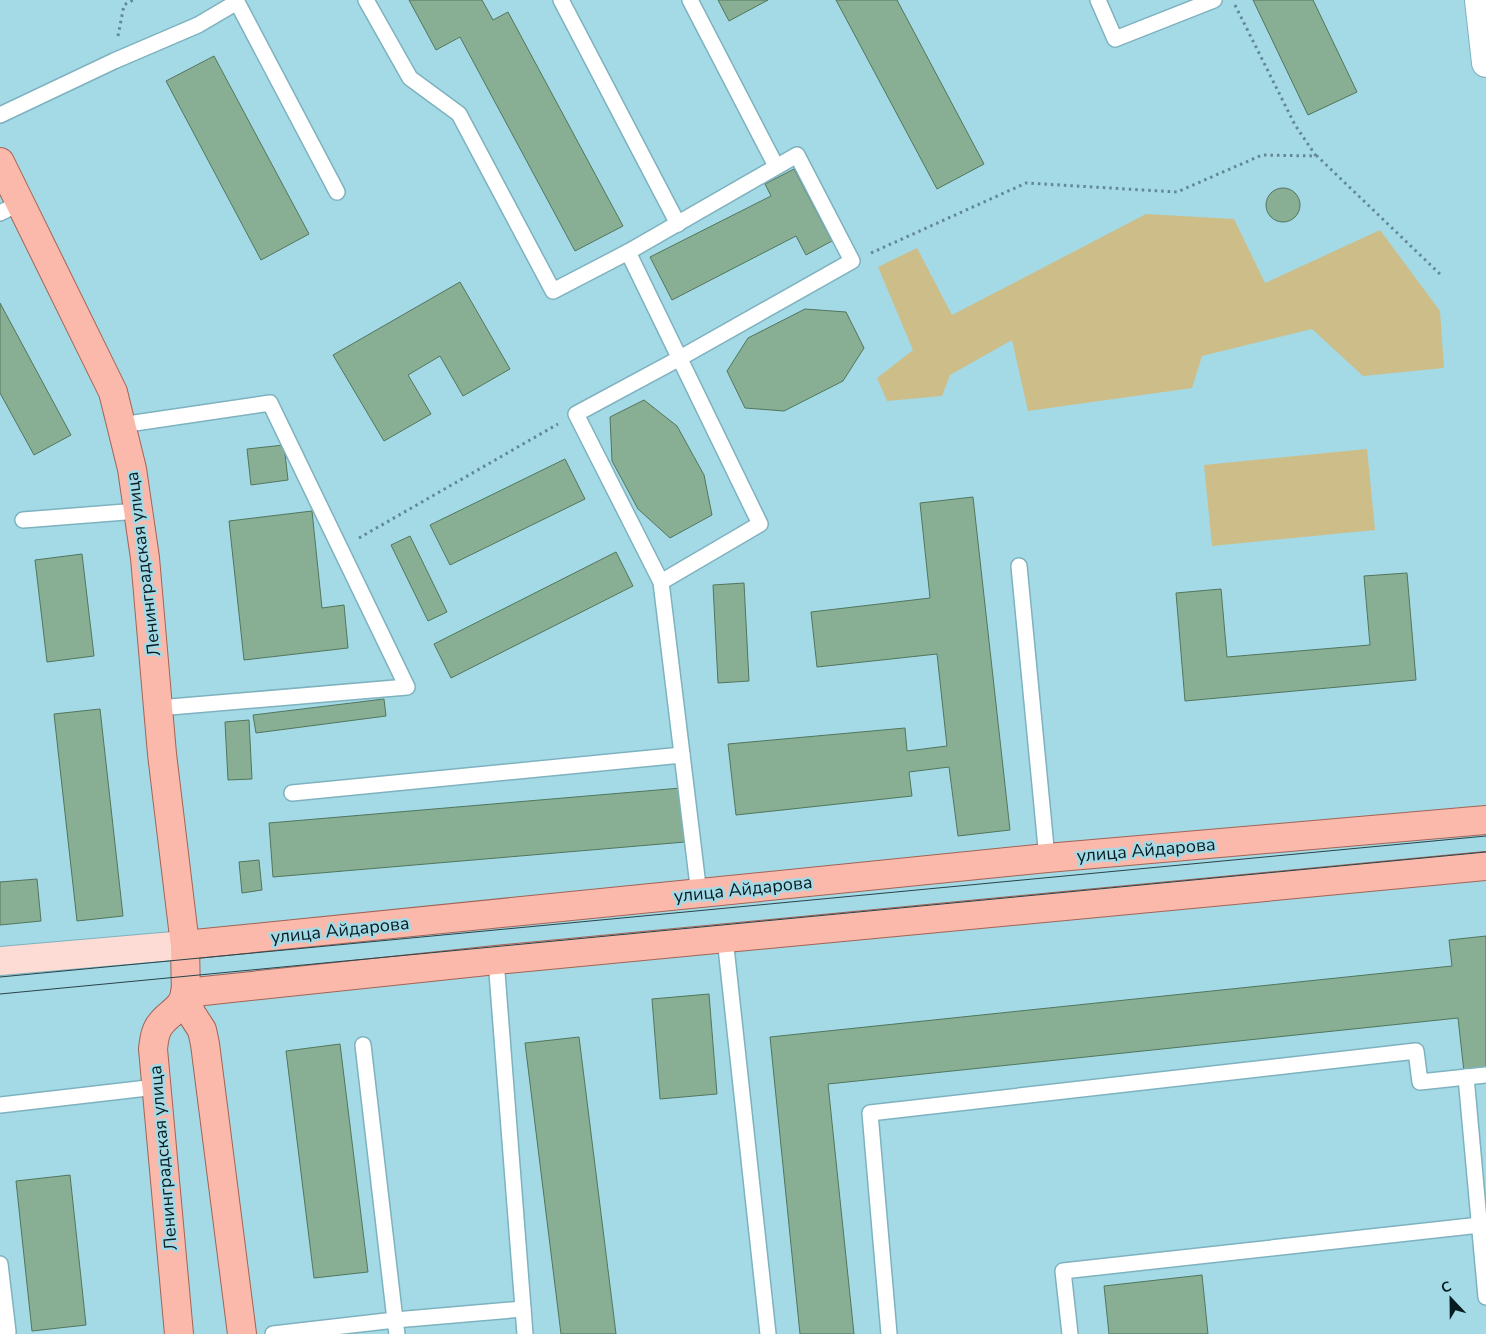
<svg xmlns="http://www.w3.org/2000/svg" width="1486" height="1334" font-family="'Nunito Sans',sans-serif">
	<rect width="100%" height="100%" fill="#a4d9e6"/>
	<g fill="#cdbe89">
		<polygon points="1146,214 1234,219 1265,283 1380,230 1440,311 1444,368 1363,376 1312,329 1202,356 1192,388 1028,411 1012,340 950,375 942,396 887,401 877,378 913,350 878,267 917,248 952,315"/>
		<polygon points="1367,449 1375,530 1212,546 1204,465"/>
	</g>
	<g fill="#88af93" stroke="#51765d">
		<polygon points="409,0 482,0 493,20 508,12 623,226 575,251 460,37 436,50"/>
		<polygon points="718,0 768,0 729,21"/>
		<polygon points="836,0 897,0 984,164 937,189"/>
		<polygon points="1253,0 1313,0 1357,92 1308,115"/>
		<polygon points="214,56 309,234 261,260 166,81"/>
		<polygon points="794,169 832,241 806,255 796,236 672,300 650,257 771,196 765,184"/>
		<circle cx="1283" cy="205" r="17"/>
		<polygon points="460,282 510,369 463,396 440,356 408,375 431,414 384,441 333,355"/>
		<polygon points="0,303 71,435 34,455 0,393"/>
		<polygon points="805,309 846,312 864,348 843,381 784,411 745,408 727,371 748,338"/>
		<polygon points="644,400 677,426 704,475 712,515 670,538 638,509 612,461 610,417"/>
		<polygon points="284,445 288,480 251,485 247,449"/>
		<polygon points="565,459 585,499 450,565 430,525"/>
		<polygon points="973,497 1010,830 958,836 949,767 909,772 912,796 736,815 728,744 905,728 907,751 947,746 937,654 817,667 811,612 930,598 920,503"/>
		<polygon points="312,511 322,608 344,605 348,648 244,660 229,521"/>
		<polygon points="410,536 447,612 428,621 391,545"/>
		<polygon points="616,552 633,586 451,678 434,644"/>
		<polygon points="82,554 94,656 47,662 35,560"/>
		<polygon points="1407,573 1416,680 1185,701 1176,593 1221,589 1227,657 1370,645 1364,576"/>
		<polygon points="744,583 749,681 718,683 713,585"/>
		<polygon points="384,699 386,716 256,733 253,715"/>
		<polygon points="100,709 123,916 77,921 54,714"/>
		<polygon points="249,720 252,779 228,780 225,722"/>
		<polygon points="681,788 685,842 273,877 269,823"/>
		<polygon points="259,860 262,890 242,893 239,862"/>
		<polygon points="37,879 41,921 0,925 0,882"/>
		<polygon points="1486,936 1486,1070 1464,1072 1458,1018 828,1084 854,1334 800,1334 770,1037 1452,966 1449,940"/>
		<polygon points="709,994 717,1094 660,1099 652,999"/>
		<polygon points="579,1037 616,1334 561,1334 525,1043"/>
		<polygon points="340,1044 368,1272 314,1278 286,1051"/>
		<polygon points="70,1175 86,1325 32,1331 16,1181"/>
		<polygon points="1202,1275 1208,1334 1109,1334 1104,1286"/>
	</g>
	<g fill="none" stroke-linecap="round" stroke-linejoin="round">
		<g stroke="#7eb2bf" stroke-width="18">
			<g id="lane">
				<polyline points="366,0 410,78 459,114 553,291 628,252"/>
				<polyline points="561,0 678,224"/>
				<polyline points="690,0 776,166"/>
				<polyline points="1098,0 1115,39 1214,0"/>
				<polyline points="0,115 114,61 198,25 237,2 337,192"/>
				<polyline points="0,213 20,203"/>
				<polyline points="121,425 270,403 407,687 158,708"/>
				<polyline points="23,520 138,511"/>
				<polyline points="1019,566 1047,858"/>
				<polyline points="661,582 760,524 628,252 797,155 852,261 680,358 576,414 661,582 699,894"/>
				<polyline points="292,793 682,755"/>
				<polyline points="725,938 768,1334"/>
				<polyline points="496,960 525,1334"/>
				<polyline points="363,1045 395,1320 523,1309"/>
				<polyline points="1466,1077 1486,1297"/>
				<polyline points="0,1105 156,1087"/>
				<polyline points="0,1264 8,1332 0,1333"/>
				<polyline points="273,1334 395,1320 397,1334"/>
				<polyline points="889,1334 870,1113 1416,1051 1420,1082 1486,1075"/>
				<polyline points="1070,1334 1063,1271 1480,1225"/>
			</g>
		</g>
		<g stroke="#7eb2bf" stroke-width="30">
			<polyline id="street" points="1479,0 1486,63"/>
		</g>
		<g stroke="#7eb2bf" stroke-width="30">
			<polyline id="secondary" points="0,961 185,945"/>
		</g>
		<g stroke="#a26455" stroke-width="30">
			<g id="primary">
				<polyline points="0,162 113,392 132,469 145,558 162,754 185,945 186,997 191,1013 202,1030 205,1044 242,1334"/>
				<polyline points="185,945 1047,858 1486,820"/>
				<polyline points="185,993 496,960 1486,866"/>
				<path d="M179,1334L153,1049C154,1042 154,1035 158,1028C165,1014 183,1010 185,993"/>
			</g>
		</g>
		<g stroke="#628993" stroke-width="3" stroke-dasharray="2.5 4" stroke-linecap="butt">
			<polyline points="1235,5 1295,125 1316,156"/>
			<polyline points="118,36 124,5 133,0"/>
			<polyline points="871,253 1026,183 1177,192 1262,155 1317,156 1442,276"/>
			<polyline points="359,538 558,424"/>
		</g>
		<use href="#lane" stroke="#fff" stroke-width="15"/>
		<use href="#street" stroke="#fff" stroke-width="28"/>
		<use href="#secondary" stroke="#fcdcd4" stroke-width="28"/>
		<use href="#primary" stroke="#fab9aa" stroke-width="28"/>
		<g stroke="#28444a" stroke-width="1">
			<polyline points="0,977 1486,836"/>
			<polyline points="0,994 1486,852"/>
		</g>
	</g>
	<g text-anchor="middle" stroke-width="5" stroke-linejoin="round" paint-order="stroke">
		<g font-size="18" fill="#071c21" stroke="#a4d9e6">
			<text transform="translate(143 564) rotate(-97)" y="6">Ленинградская улица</text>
			<text transform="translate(1146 850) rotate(-5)" y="6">улица Айдарова</text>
			<text transform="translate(743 889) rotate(-6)" y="6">улица Айдарова</text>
			<text transform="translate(340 930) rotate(-6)" y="6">улица Айдарова</text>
			<text transform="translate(163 1158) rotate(-95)" y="6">Ленинградская улица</text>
		</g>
	</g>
	<g transform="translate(1451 1299) rotate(338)" stroke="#a4d9e6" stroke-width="4" paint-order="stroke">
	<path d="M0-4L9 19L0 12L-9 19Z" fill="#071c21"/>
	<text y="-8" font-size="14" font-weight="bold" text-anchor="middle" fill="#071c21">С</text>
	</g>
</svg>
